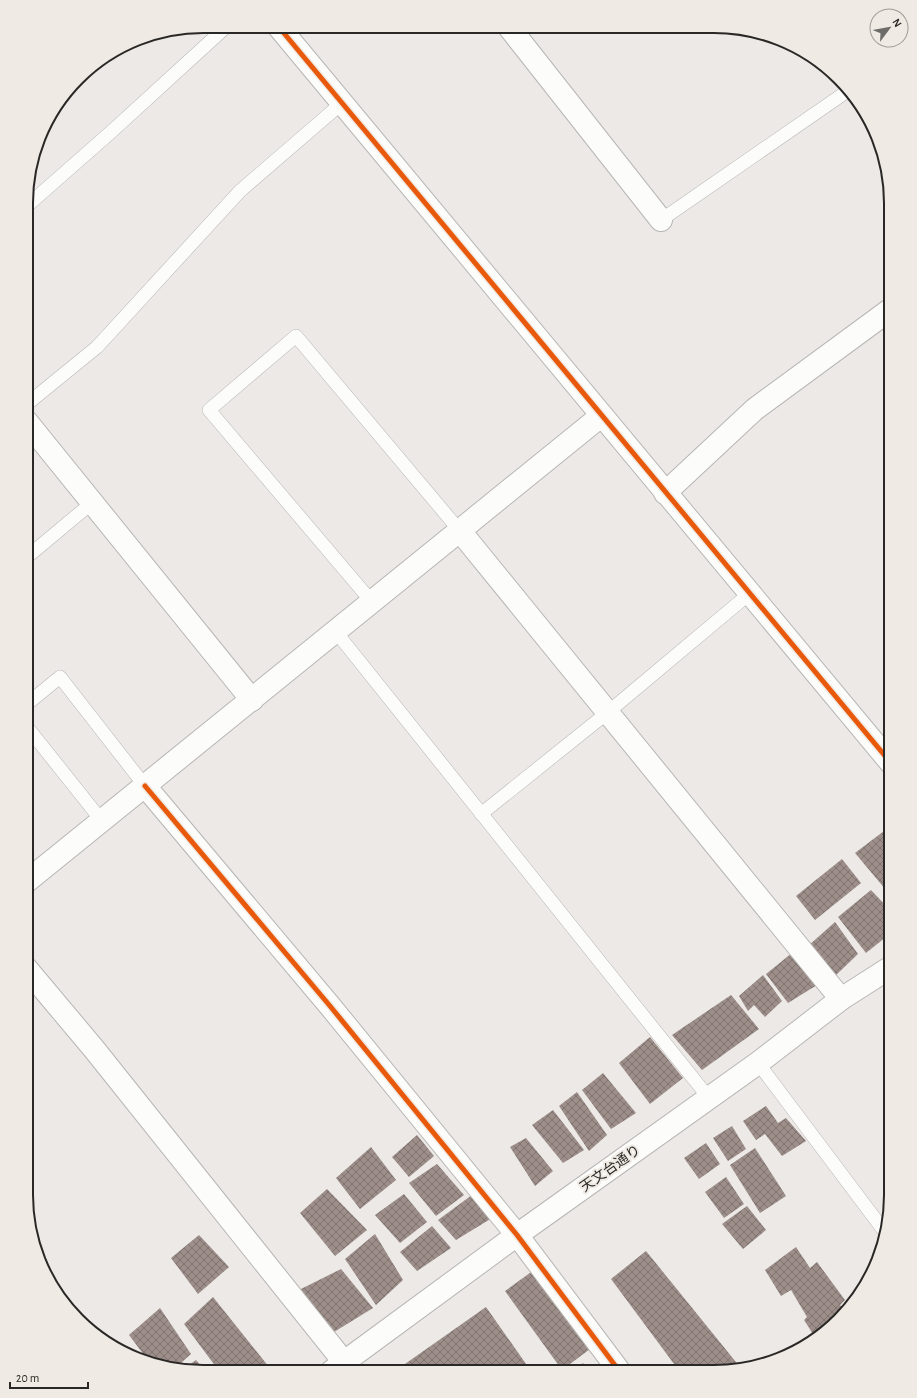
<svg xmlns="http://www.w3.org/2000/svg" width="917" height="1398" font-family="'Alegreya Sans','Noto Sans JP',sans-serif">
	<defs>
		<pattern id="building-cross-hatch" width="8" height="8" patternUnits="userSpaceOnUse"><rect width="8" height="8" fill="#9d8e89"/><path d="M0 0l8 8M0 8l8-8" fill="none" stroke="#807470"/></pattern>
	</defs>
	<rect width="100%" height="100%" fill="#ece9e6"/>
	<g fill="url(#building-cross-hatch)">
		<polygon points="884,831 891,839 891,896 855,853"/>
		<polygon points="842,859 861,883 815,920 796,896"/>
		<polygon points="871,890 891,911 891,933 866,953 838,917"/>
		<polygon points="835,922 858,954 834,977 808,946"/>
		<polygon points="792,953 817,985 788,1003 766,974"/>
		<polygon points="763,975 782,1001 765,1017 754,1005 748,1011 739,996"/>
		<polygon points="731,995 759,1029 702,1070 672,1035"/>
		<polygon points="650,1037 683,1078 650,1104 619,1063"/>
		<polygon points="603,1073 636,1113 611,1129 582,1090"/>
		<polygon points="577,1092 607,1135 589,1151 559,1106"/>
		<polygon points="766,1106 778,1123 786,1118 806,1141 782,1156 765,1134 756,1140 743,1121"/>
		<polygon points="553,1110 584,1150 563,1163 532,1125"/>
		<polygon points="732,1126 746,1149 728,1161 713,1138"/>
		<polygon points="417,1135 434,1156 409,1177 392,1157"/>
		<polygon points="526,1138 553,1171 535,1186 510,1147"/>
		<polygon points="706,1143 720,1164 699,1179 684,1158"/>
		<polygon points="371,1147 396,1180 360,1209 336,1178"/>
		<polygon points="755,1148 786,1196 760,1213 730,1165"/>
		<polygon points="437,1164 464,1195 436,1216 409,1183"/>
		<polygon points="726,1177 744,1204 724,1218 705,1192"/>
		<polygon points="327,1189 367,1230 335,1256 300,1213"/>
		<polygon points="404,1194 427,1222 400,1243 375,1215"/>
		<polygon points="472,1195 492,1218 456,1240 438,1220"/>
		<polygon points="747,1206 766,1230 743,1249 722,1224"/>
		<polygon points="432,1226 451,1248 417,1271 400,1252"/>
		<polygon points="375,1234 403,1280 376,1305 345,1259"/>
		<polygon points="199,1235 229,1267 198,1294 171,1258"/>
		<polygon points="796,1247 810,1268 817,1262 845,1300 840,1305 846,1311 839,1318 813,1334 804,1320 807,1317 791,1290 781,1296 765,1270"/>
		<polygon points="646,1251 740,1367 714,1372 680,1372 611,1279"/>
		<polygon points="341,1269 373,1308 334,1332 299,1290"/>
		<polygon points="534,1270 590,1349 562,1370 505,1291"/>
		<polygon points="213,1297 269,1367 263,1371 219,1371 184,1324"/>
		<polygon points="486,1307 531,1371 395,1371"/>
		<polygon points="160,1308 191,1354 174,1369 150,1363 129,1335"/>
		<polygon points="196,1360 205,1371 181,1371"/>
		<polygon points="583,1363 590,1372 571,1372"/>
	</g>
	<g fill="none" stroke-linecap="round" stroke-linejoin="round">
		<g stroke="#b8b6b3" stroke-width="14">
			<g id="lane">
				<polyline points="28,205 111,132 227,26"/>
				<polyline points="661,220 849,90"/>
				<polyline points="27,404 97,347 240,191 342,103"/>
				<polyline points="27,557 93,502"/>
				<polyline points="372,602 209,410 296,336 460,531"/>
				<polyline points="336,632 709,1098"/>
				<polyline points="27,704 60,677 145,786"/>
				<polyline points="27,727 102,821"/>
				<polyline points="481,814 607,713 749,594"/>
				<polyline points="758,1063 885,1232"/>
			</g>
		</g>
		<g stroke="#b8b6b3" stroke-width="24">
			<g id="street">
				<polyline points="278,26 891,763"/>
				<polyline points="509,27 661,220"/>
				<polyline points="27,422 252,700"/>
				<polyline points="665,493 755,409 891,309"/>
				<polyline points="460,531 841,999"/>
				<polyline points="145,786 330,1006 517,1235 620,1372"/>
				<polyline points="26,882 601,416"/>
				<polyline points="26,968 94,1049 344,1362"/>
			</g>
		</g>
		<g stroke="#b8b6b3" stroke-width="24">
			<polyline id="secondary" points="332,1371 517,1235 758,1063 841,999 891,967"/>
		</g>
		<use href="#lane" stroke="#fcfcfb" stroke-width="13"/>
		<use href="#street" stroke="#fcfcfb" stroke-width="22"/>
		<use href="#secondary" stroke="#fcfcfb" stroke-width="22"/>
		<g stroke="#efeae3" stroke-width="8">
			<g id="cycleway">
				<polyline points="278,26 891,763"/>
				<polyline points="145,786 330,1006 517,1235 620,1372"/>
			</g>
		</g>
		<use href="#cycleway" stroke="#e8590c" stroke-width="5"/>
	</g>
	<g text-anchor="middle" stroke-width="4" stroke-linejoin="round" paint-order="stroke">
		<g font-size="14" fill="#2a2826" stroke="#efeae3">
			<text transform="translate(610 1168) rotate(-35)" y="5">天文台通り</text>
		</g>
	</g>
	<path d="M0 0H917V1398H0ZM203 33H714A170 170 0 0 1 884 203V1195A170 170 0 0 1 714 1365H203A170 170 0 0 1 33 1195V203A170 170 0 0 1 203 33Z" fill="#efeae3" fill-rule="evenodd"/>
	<path fill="none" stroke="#2a2826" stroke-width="2" d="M203 33H714A170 170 0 0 1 884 203V1195A170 170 0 0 1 714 1365H203A170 170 0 0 1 33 1195V203A170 170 0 0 1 203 33Z"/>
	<g transform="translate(889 28) rotate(58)"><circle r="19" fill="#efeae3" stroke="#a09c97"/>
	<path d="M0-3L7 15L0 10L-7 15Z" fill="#6e6c69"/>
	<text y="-6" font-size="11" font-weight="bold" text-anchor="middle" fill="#2a2826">N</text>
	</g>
	<path d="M10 1382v6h78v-6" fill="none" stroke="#2a2826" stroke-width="2"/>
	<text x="16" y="1382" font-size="12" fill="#2a2826" stroke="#efeae3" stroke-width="3" paint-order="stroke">20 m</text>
</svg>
